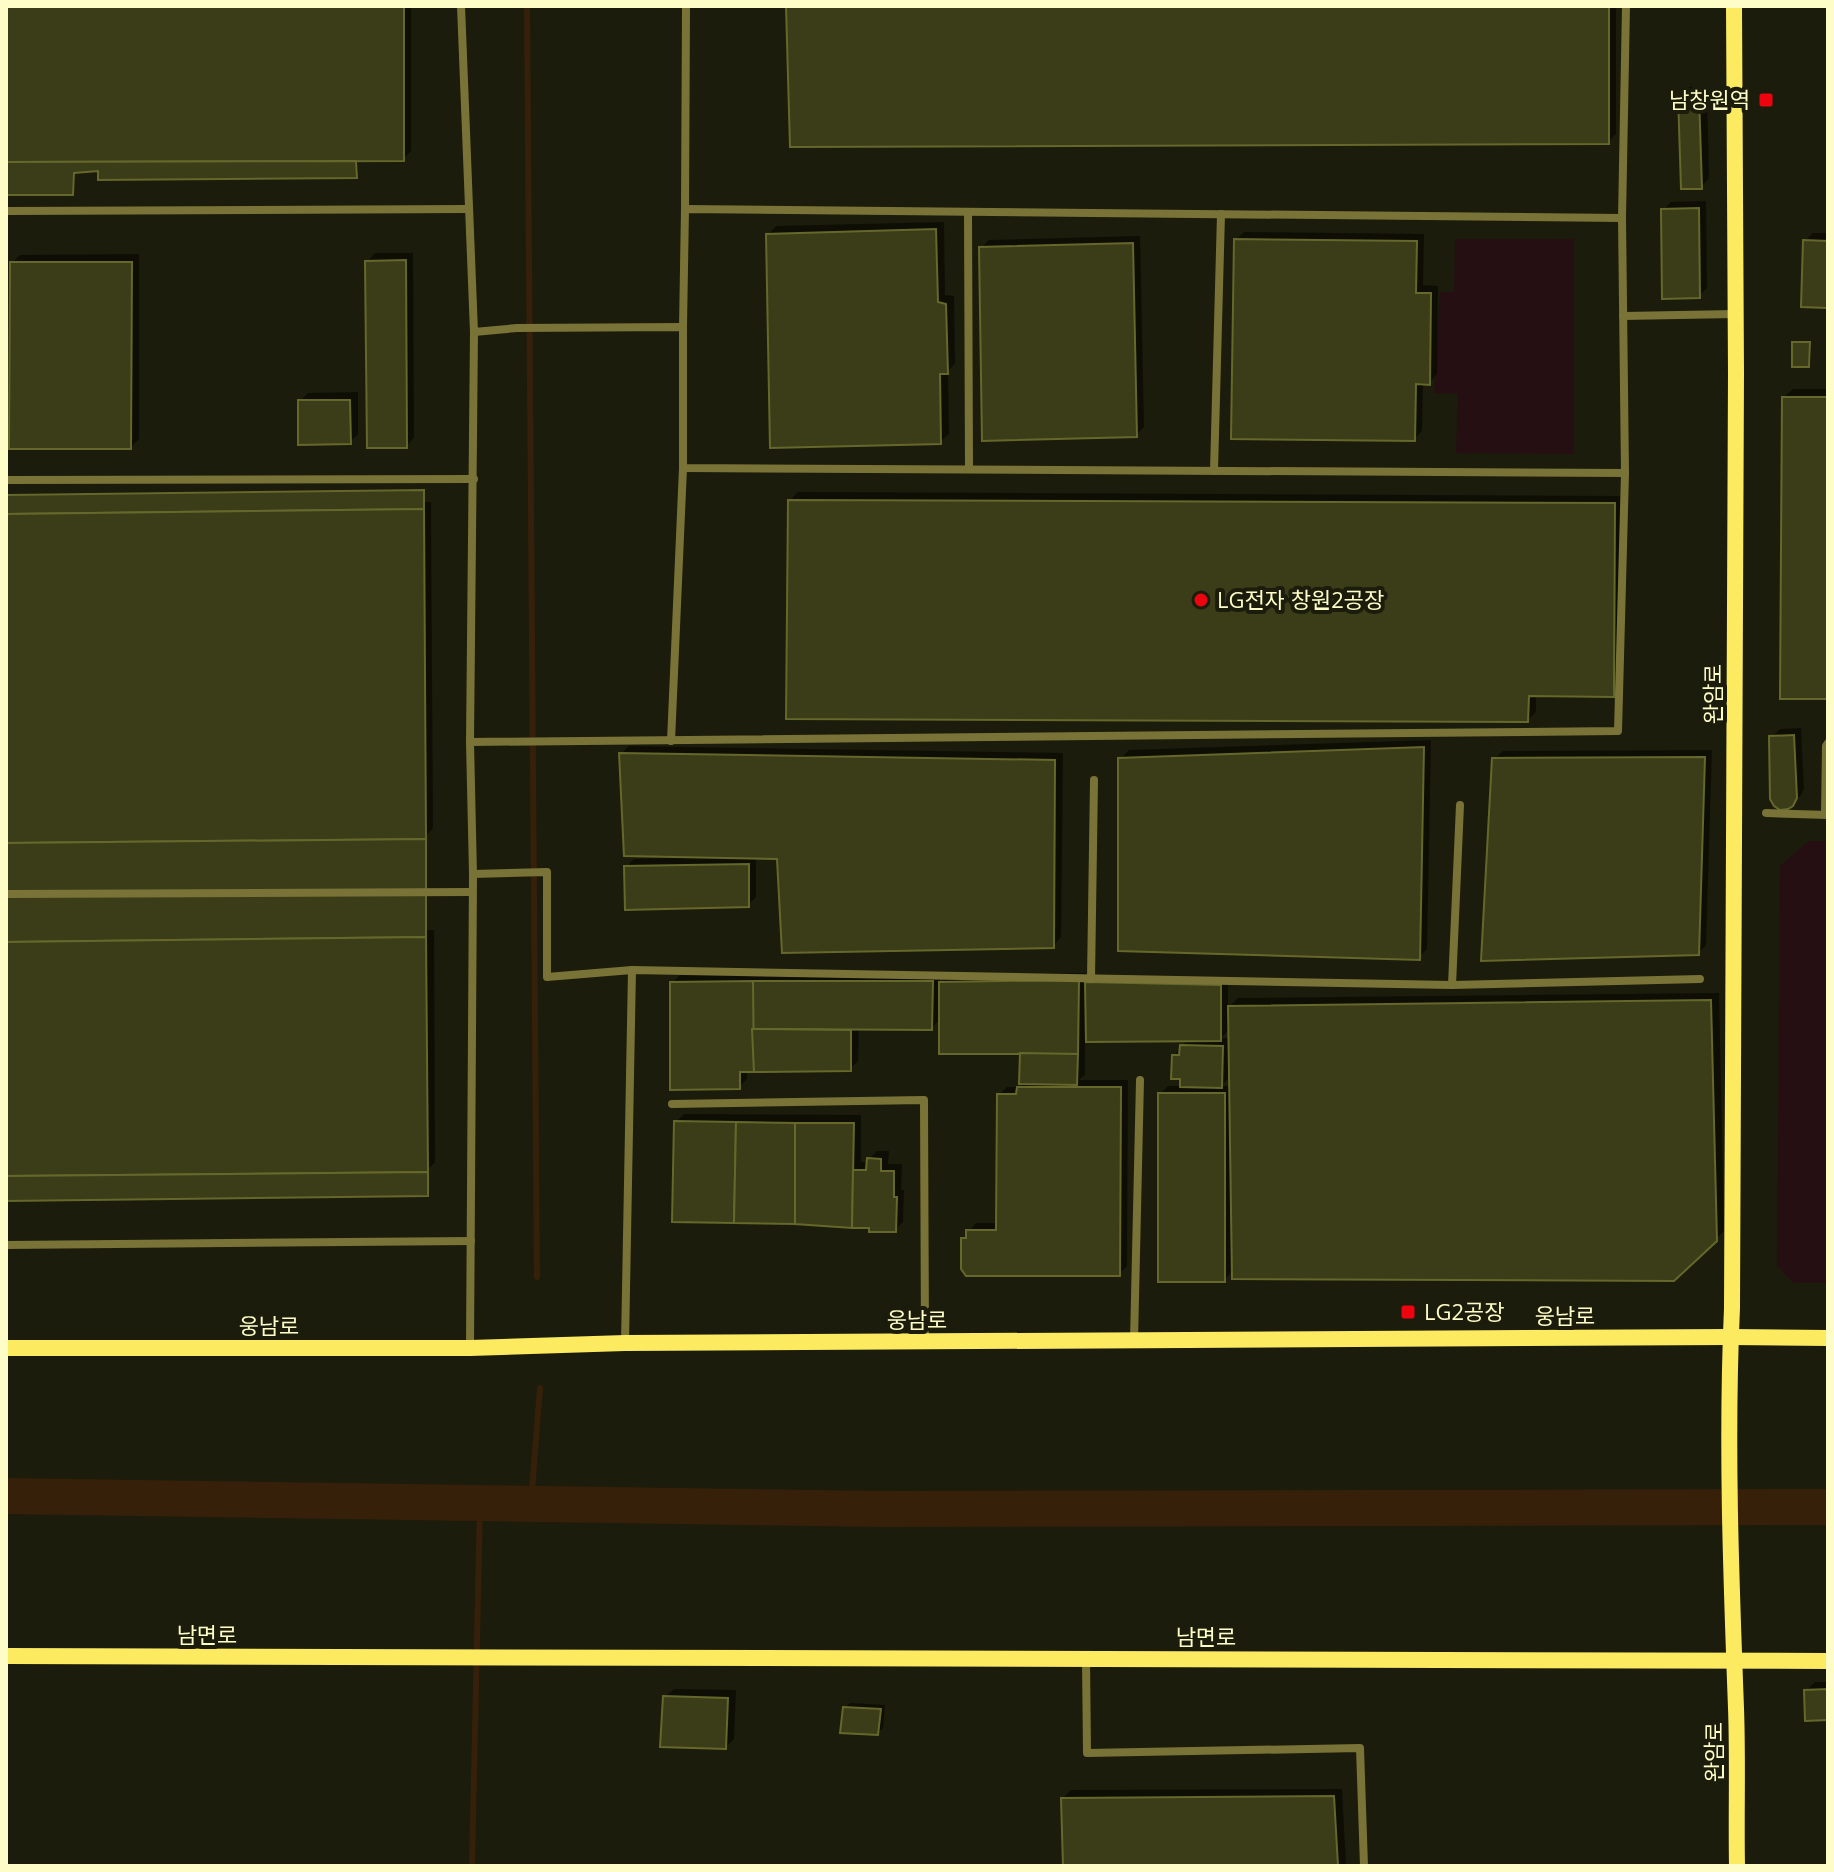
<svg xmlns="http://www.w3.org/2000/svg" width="1834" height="1872" font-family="'Open Sans','Noto Sans KR',sans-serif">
	<rect width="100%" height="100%" fill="#1b1c0b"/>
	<g fill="#260f13">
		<polygon points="1455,239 1574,239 1574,454 1456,453 1458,394 1434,393 1440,292 1454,292"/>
		<polygon points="1809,841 1828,841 1828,1283 1794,1283 1777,1266 1780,866"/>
	</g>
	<g fill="#0007" fill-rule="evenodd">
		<polygon points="6,6 411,6 411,151 403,159 357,159 358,174 356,176 100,168 75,171 74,191 73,193 6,192"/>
		<polygon points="788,6 1616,6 1616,134 1608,142"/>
		<polygon points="1688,87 1707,87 1709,178 1701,187 1680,96"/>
		<polygon points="1706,201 1707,288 1699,296 1663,210 1671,202"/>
		<polygon points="944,222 945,295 954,296 955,363 948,371 949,434 940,442 768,235 776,226"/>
		<polygon points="1244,232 1424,234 1423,285 1438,286 1437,374 1429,383 1423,382 1422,431 1414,439 1236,240"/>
		<polygon points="1813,233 1828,233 1828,305 1826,306 1805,241"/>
		<polygon points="1140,236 1144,427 1136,435 981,248 989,240"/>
		<polygon points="375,253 413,253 414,438 406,446 367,262"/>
		<polygon points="139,254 139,439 131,447 12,263 20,255"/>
		<polygon points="1796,341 1811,341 1811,363 1809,365 1794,343"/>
		<polygon points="1793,389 1828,389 1828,696 1784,397"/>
		<polygon points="358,392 358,434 350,442 300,401 308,393"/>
		<polygon points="425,489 425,502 431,502 433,828 427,835 427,930 434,930 435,1162 429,1168 429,1192 427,1194 6,1199 6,494"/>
		<polygon points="798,492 1623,496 1621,687 1613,695 1536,694 1536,712 1528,720 790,500"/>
		<polygon points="1801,728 1804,788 1801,795 1792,804 1771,737 1780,729"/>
		<polygon points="1431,740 1427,949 1419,957 1120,759 1129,750"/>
		<polygon points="629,746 1063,753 1061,937 1053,946 779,857 756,856 756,897 748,905 626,867 634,859 667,858 667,855 621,754"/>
		<polygon points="1712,750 1706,945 1698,953 1494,759 1503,751"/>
		<path d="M1086,973V984L1228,977V1008L1238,998L1719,993L1724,1231L1715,1240L1234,1270L1224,1280L1160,1094L1168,1086H1182V1077L1174,1056L1188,1039L1085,1040V1075L1079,1080H1128L1127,1266L1119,1274L963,1239L976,1223H998L999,1095L1007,1087H1020L1025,1082L1022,1051L941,1018L932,1028H859L858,1061L850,1069L747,1070V1079L739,1087L672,983L680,975L940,974V984L949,974ZM1230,1029V1038H1221ZM1231,1076V1086H1221Z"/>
		<polygon points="684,1114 861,1115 861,1162 869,1163 869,1159 877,1151 889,1151 888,1164 902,1164 901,1190 904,1190 903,1222 895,1230 871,1226 676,1122"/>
		<polygon points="1815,1682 1828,1682 1828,1718 1806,1691"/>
		<polygon points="674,1689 736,1690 734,1739 726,1747 665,1697"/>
		<polygon points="850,1703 885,1705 883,1728 878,1733 845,1708"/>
		<polygon points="1342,1789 1346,1866 1065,1866 1063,1798 1071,1790"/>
	</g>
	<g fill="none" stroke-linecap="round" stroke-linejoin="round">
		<g stroke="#372009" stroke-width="6">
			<polyline points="527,6 537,1277"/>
			<polyline points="531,1504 540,1388"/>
			<polyline points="472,1866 480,1503"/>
		</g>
		<polyline stroke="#372009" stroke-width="36" points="6,1496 880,1509 1828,1507"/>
	</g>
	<g fill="#3a3d18" stroke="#65682a" stroke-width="2">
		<polygon points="6,6 404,6 404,161 6,162"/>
		<polygon points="786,6 1609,6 1609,144 790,147"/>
		<polygon points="1699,94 1702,189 1681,189 1678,95"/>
		<polygon points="356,161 357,178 98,180 98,171 74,173 73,195 6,195 6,162"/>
		<polygon points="1699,208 1700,298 1662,299 1661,209"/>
		<polygon points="936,229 938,302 946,304 948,374 940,374 941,444 770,448 766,234"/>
		<polygon points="1234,239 1417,241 1416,293 1431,293 1430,385 1416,384 1415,441 1231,439"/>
		<polygon points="1803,240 1828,241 1827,308 1801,307"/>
		<polygon points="1133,243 1137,437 982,441 979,247"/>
		<polygon points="406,260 407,448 367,448 365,261"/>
		<polygon points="10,262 132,262 131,449 9,449"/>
		<polygon points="1792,342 1810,342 1809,367 1792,367"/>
		<polygon points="1782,397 1828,397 1828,699 1780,699"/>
		<polygon points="298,400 350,400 351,444 298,445"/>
		<polygon points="424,490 424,509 6,514 6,495"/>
		<polygon points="788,500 1615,503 1614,697 1529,696 1528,722 786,719"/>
		<polygon points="424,509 426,839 6,843 6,514"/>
		<polygon points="1794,735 1797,798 1793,806 1788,809 1780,810 1774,806 1770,799 1769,736"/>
		<polygon points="1424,747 1420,960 1118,951 1118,758"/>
		<polygon points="619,753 1055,760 1054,948 782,953 777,859 624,856"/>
		<polygon points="1705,757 1699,955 1481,961 1492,758"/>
		<polygon points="426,839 426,937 6,942 6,843"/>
		<polygon points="749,864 749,907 625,910 624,866"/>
		<polygon points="426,937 428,1172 6,1176 6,942"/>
		<polygon points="1079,980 1078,1054 939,1054 939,982"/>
		<polygon points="753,981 933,981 932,1030 752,1029"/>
		<polygon points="753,981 754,1072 740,1072 740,1089 670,1090 670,982"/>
		<polygon points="1085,982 1221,985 1221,1041 1086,1042"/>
		<polygon points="1711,1000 1717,1241 1674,1281 1232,1279 1228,1006"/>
		<polygon points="752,1029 851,1030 851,1071 754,1072"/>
		<polygon points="1180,1045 1223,1046 1222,1088 1180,1087 1180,1079 1171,1079 1172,1055 1179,1055"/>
		<polygon points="1020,1053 1078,1054 1077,1085 1019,1084"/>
		<polygon points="1017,1087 1121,1087 1120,1276 966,1276 961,1269 961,1238 966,1238 966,1230 996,1230 997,1094 1016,1094"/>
		<rect x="1158" y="1093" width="67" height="189"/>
		<polygon points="674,1121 736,1122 734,1223 672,1222"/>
		<polygon points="736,1122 795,1123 795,1224 734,1223"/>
		<polygon points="795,1123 854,1123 852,1228 795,1224"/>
		<polygon points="867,1158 881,1159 881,1171 894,1171 894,1197 897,1197 896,1232 869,1232 869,1228 852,1228 853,1170 866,1170"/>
		<polygon points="428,1172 428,1196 6,1201 6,1176"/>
		<polygon points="1828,1689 1828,1720 1805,1721 1804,1690"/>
		<polygon points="663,1696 728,1698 726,1749 660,1747"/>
		<polygon points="843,1707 881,1709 878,1735 840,1733"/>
		<polygon points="1334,1796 1338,1866 1063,1866 1061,1798"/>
	</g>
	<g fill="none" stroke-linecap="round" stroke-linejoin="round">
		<g stroke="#7a7337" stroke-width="8">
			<polyline points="461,6 474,332 517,328 683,327 683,468 1625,473 1618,731 470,742"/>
			<polyline points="685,209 686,6"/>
			<polyline points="6,211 468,209"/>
			<polyline points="968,212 969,468"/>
			<polyline points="1622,218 1626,6"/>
			<polyline points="1623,316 1735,314"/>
			<polyline points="683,327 685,209 1622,218 1625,473"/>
			<polyline points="1214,471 1221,214"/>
			<polyline points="6,480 474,479"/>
			<polyline points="671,741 683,468"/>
			<polyline points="1766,813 1828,815"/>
			<polyline points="1825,815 1826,746 1828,743"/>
			<polyline points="473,874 547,872 547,977 632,970 1452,985 1700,979"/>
			<polyline points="6,894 472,892"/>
			<polyline points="1091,979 1094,780"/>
			<polyline points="1452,985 1460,805"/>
			<polyline points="672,1104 924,1100 925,1342"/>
			<polyline points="6,1245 471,1241"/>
			<polyline points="1134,1341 1140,1080"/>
			<polyline points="625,1343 632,970"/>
			<polyline points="470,1348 473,874 470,742 474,332"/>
			<polyline points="1086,1659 1087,1753 1360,1748 1364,1866"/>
		</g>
		<g stroke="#fcea60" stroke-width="16">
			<path d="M1734,6L1736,373L1732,1308C1726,1441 1731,1575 1736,1708C1738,1761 1736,1814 1737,1866"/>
			<polyline points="6,1348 470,1348 625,1343 1731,1337 1828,1338"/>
			<polyline points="6,1656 1828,1661"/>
		</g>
	</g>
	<g fill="#ed040e" stroke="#1b1c0b" stroke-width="3">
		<rect x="1758" y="92" width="16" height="16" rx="4"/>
		<circle cx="1201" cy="600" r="8"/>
		<rect x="1400" y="1304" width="16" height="16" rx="4"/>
	</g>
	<g text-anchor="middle" stroke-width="8" stroke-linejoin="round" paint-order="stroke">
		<g font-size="22" fill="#fefdc8" stroke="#1b1c0b" text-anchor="start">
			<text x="1750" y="108" text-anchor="end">남창원역</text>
			<text x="1217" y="608">LG전자 창원2공장</text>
			<text x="1424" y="1320">LG2공장</text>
		</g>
		<g font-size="22" fill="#fefdc8" stroke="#1b1c0b">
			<text transform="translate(1713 694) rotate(-90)" y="8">완암로</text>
			<text x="1565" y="1324">웅남로</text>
			<text x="917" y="1328">웅남로</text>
			<text x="269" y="1334">웅남로</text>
			<text x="207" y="1643">남면로</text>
			<text x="1206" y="1645">남면로</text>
			<text transform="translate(1714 1752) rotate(-90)" y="8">완암로</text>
		</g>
	</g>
	<rect width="1834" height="1872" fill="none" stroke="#fefdc8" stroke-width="16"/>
</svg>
